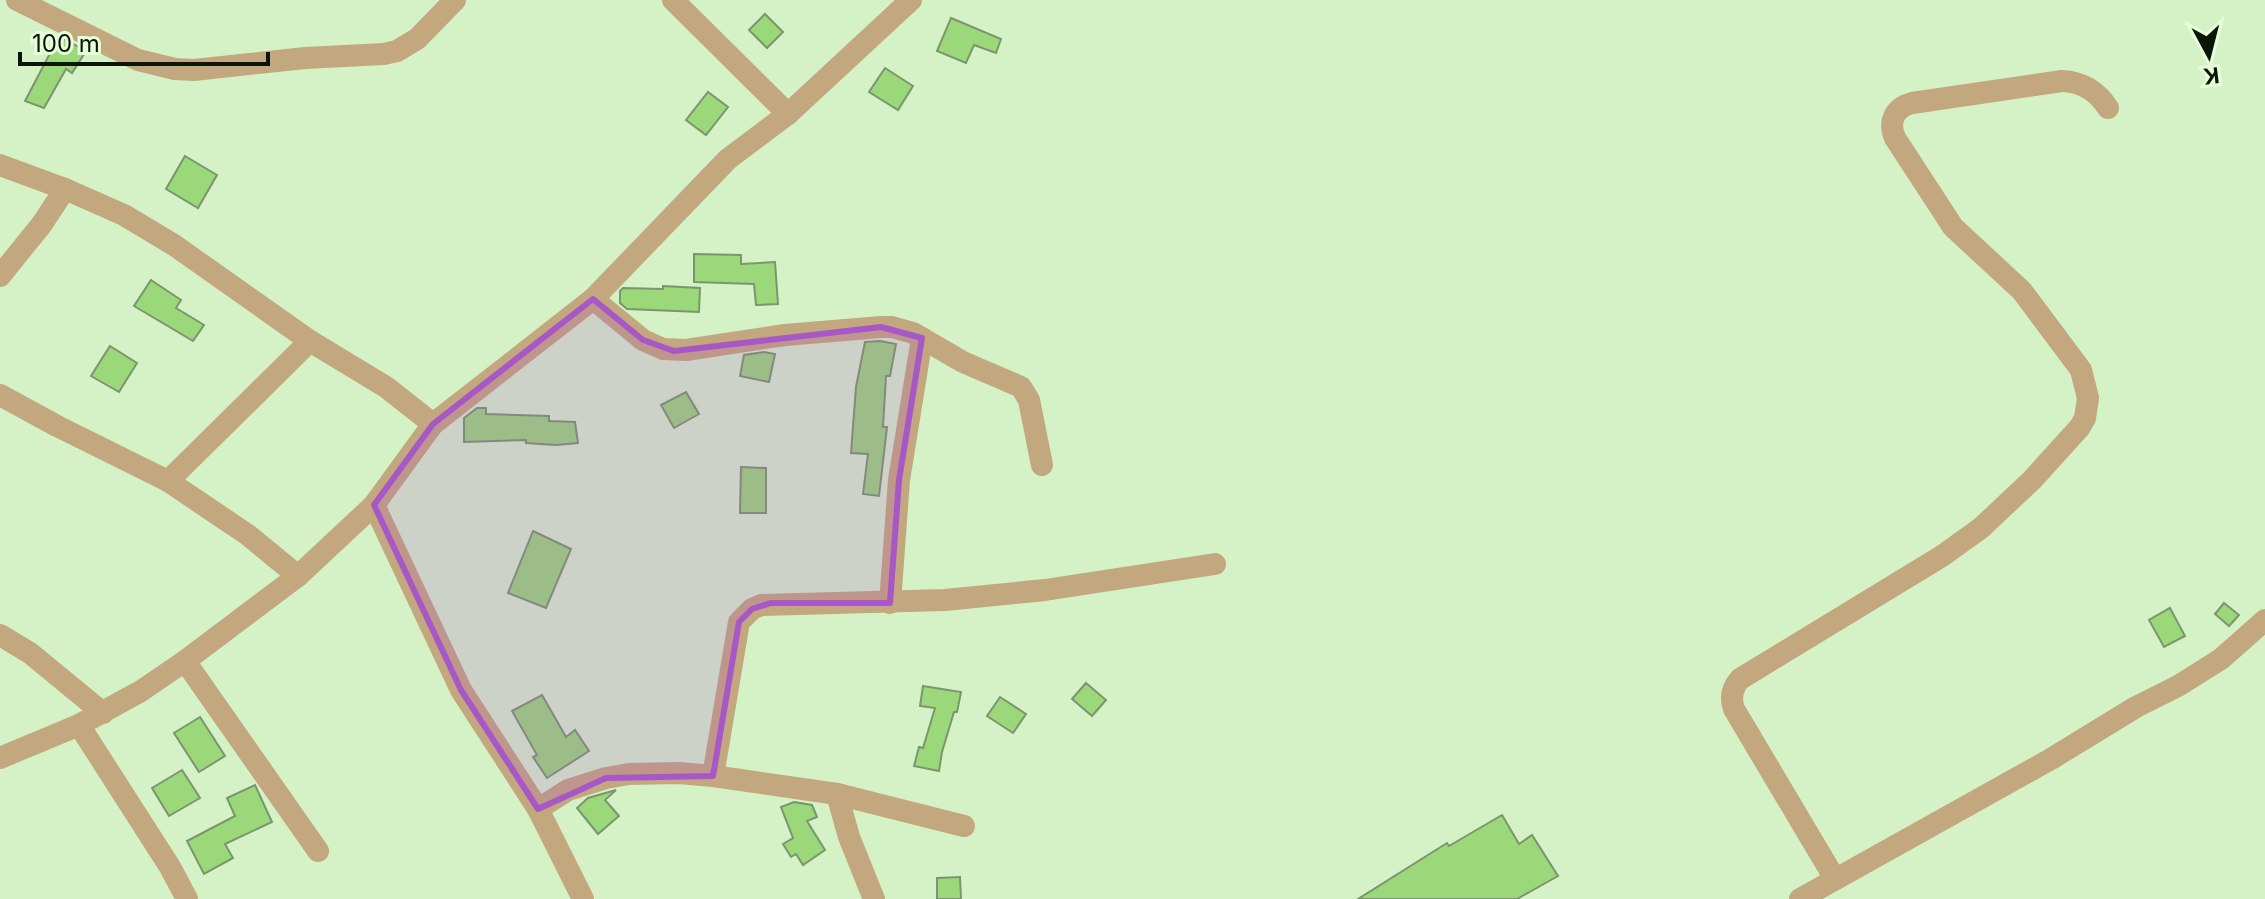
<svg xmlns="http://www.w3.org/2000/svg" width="2265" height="899" font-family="Inter,sans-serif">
	<rect width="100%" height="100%" fill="#d5f2c7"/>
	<g fill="#9ad879" stroke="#7b966e" stroke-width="2">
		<polygon points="765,14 783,32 767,48 749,30"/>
		<polygon points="951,18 1001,39 996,53 974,45 966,63 937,51"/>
		<polygon points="59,36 86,51 72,73 66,69 44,108 25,101"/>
		<polygon points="885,68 913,86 898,110 869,92"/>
		<polygon points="708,92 728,107 706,135 686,120"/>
		<polygon points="185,156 217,175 198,208 166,189"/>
		<polygon points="694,254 741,255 741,264 775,262 778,304 756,305 754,284 694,282"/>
		<polygon points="151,280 181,300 176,308 204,325 193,341 134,306"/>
		<polygon points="663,286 700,288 699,312 627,309 620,303 620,291 623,288 663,289"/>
		<polygon points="880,341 896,344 890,376 886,376 883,427 887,427 879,496 863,494 868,454 851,453 856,387 865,342"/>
		<polygon points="110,346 137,363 119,392 91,376"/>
		<polygon points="764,352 775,354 769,382 740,376 744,355"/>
		<polygon points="686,392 699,414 674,428 661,405"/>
		<polygon points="477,408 486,408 486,414 549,416 549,421 575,422 578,443 556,445 526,443 526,440 464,442 464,418"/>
		<polygon points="741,467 766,468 766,513 740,513"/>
		<polygon points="533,531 571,549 546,608 508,593"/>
		<polygon points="2224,603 2239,615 2229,626 2215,614"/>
		<polygon points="2170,608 2185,636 2164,647 2149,620"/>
		<polygon points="1086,683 1106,700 1092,716 1072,699"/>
		<polygon points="923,686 961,692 957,712 954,712 942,752 939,771 914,766 919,747 923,748 935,708 920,706"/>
		<polygon points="542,695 566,737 575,730 589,751 547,778 533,757 537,755 512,711"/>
		<polygon points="1000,697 1026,714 1013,733 987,716"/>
		<polygon points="200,717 225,756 199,772 174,733"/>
		<polygon points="182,770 200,798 169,816 152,788"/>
		<polygon points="255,785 272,822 225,844 233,858 204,874 187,841 235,816 227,798"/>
		<polygon points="616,790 605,800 619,816 598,834 577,808 588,798"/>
		<polygon points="794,802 812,805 817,817 807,821 825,850 803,865 796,854 791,857 783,844 793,838 781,807"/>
		<polygon points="1502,815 1519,844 1532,835 1558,876 1517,899 1358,899 1447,843 1449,846"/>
		<polygon points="960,877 961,899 937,899 937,878"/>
	</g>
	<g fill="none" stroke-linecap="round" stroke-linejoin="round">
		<g stroke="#c3a77e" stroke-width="22">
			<polyline points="17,0 138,60 175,69 194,70 305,58 384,54 397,51 417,39 455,0"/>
			<polyline points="673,0 788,114"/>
			<polyline points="0,165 65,189 124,215 174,245 310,341 386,387 433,424"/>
			<polyline points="0,276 42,224 65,189"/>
			<polyline points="593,299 643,340 663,349 686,350 785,335 881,327 892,327 913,333 963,362 1021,387 1029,400 1042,465"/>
			<polyline points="0,395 57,426 168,481 248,535 298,576"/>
			<polyline points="168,481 310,341"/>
			<polyline points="374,505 461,690 538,809 583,899"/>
			<polyline points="890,603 899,480 922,338"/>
			<polyline points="0,635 30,653 103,713"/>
			<polyline points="185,661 318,851"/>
			<polyline points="79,725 170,867 187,899"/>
			<polyline points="0,758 79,725 141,691 185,661 298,576 374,505 433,424 593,299 728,159 788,114 911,0"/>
			<polyline points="713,776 739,622 752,609 761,605 945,600 1045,590 1215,564"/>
			<polyline points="837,794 849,837 874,899"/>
			<polyline points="538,809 568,790 606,778 629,774 679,773 713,776 837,794 964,826"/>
			<path d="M1835,879L1734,709C1730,698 1732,688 1740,679L1942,556L1981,528L2032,480L2080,427L2085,418L2088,398L2081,370L2022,291L1953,227L1895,138C1888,122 1894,108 1912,103L2062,81C2083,82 2097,91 2108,108"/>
			<polyline points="1800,899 2051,759 2136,707 2178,686 2221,659 2265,620"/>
		</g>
	</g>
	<path fill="#a857c7" fill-opacity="0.2" stroke="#a857c7" stroke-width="6" stroke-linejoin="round" d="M593,299L643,340L674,351L881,327L922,338L899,480L890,603H771L752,609L739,622L713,776L606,778L538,809L461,690L374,505L433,424Z"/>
	<g transform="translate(2209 56) rotate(173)" stroke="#e6fdda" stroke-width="6" paint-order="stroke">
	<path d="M0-6L14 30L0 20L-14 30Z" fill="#0b1506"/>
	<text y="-12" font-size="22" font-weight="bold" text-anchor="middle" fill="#0b1506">K</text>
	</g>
	<path d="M20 52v12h248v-12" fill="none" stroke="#0b1506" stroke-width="4"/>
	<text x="32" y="52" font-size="24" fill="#0b1506" stroke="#e6fdda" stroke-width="6" paint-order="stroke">100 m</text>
</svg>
